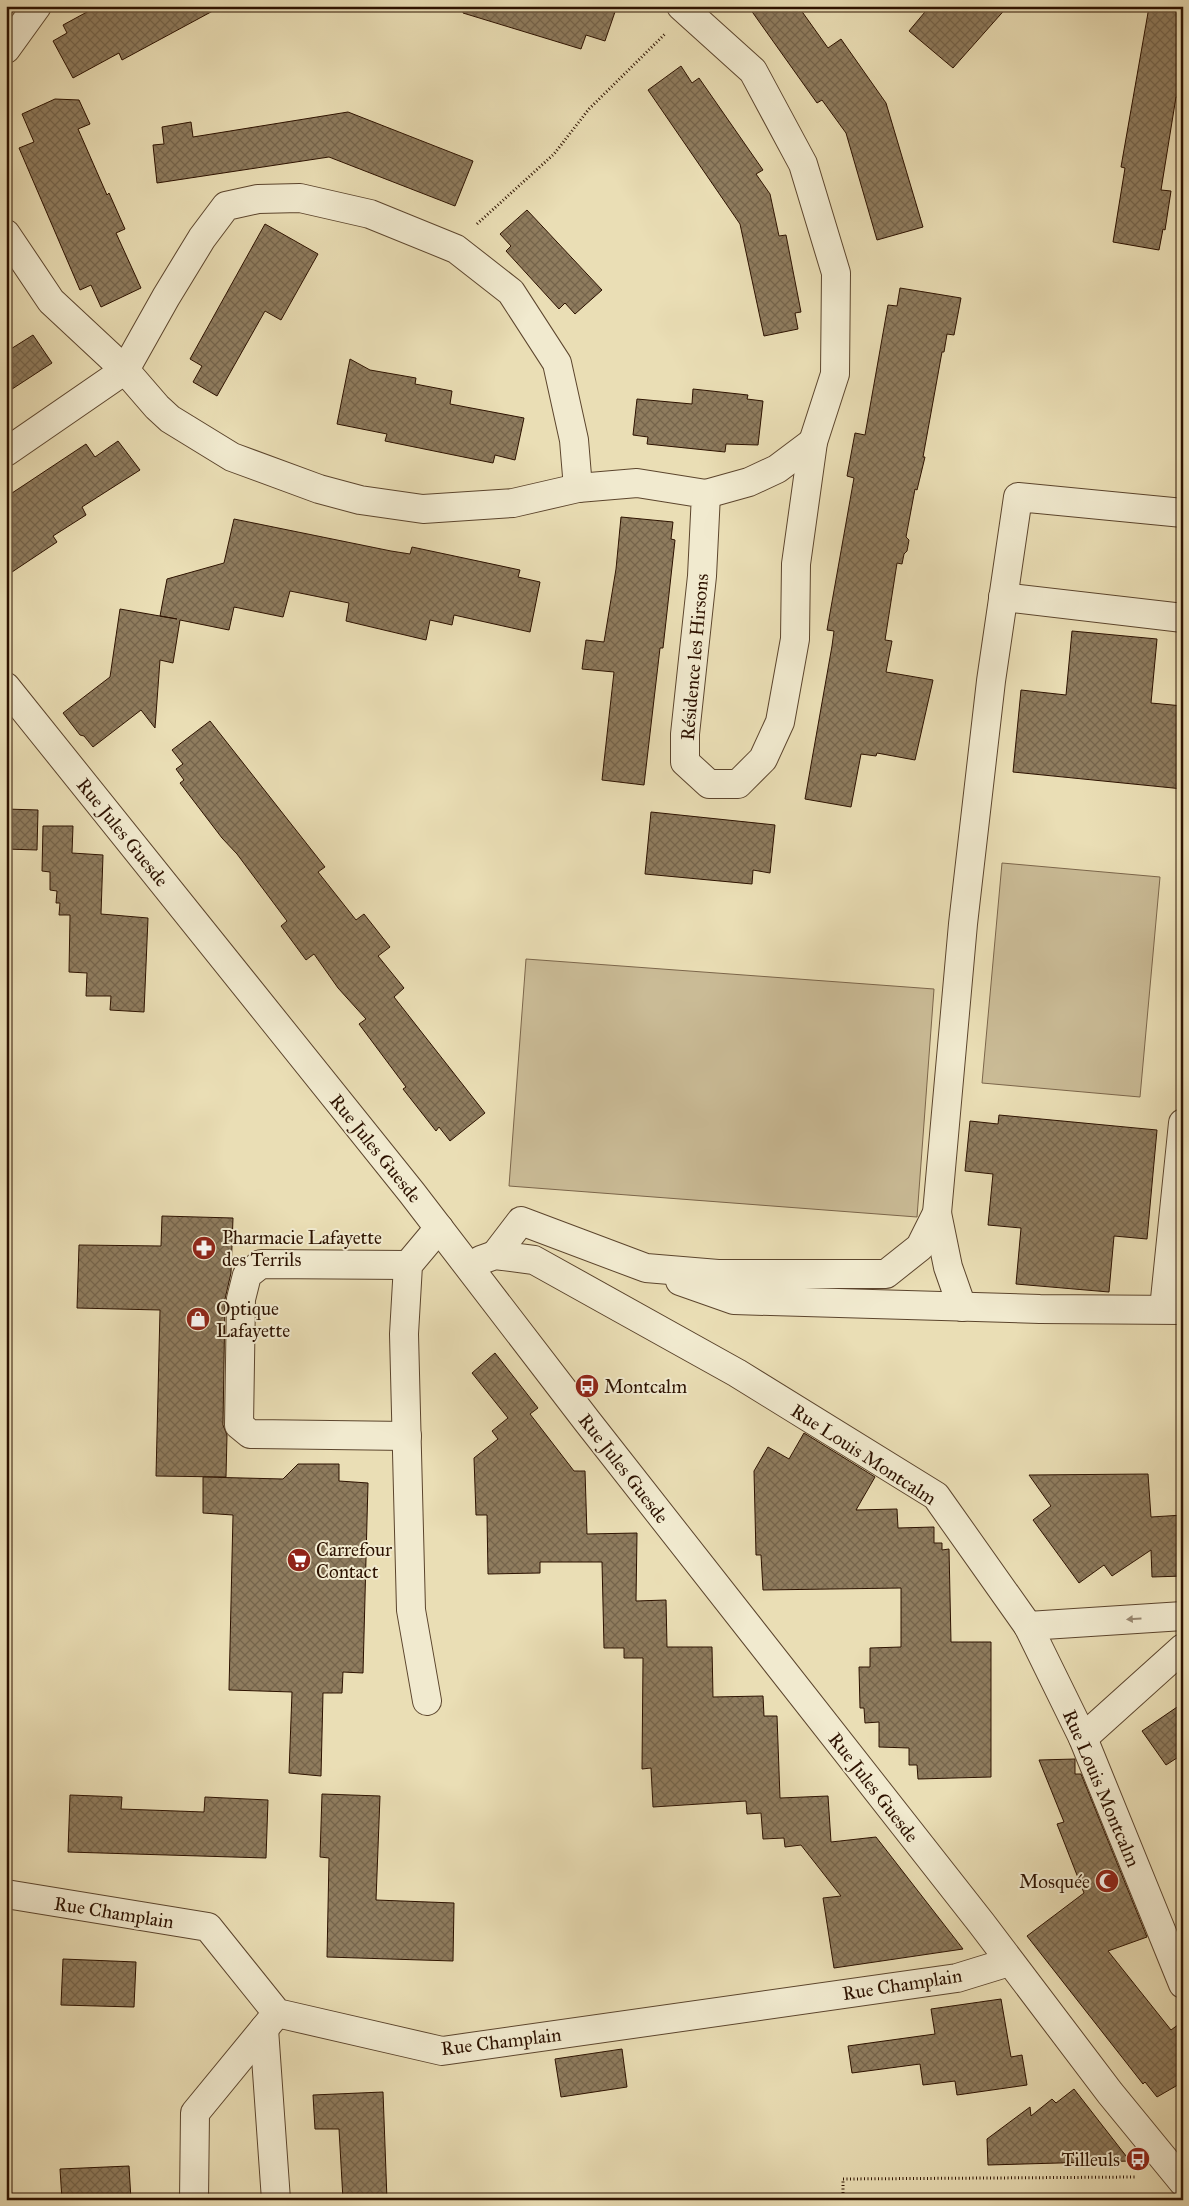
<svg xmlns="http://www.w3.org/2000/svg" width="1189" height="2206" font-family="'IM FELL Great Primer',serif">
	<defs>
		<pattern id="building-cross-hatch" width="8" height="8" patternUnits="userSpaceOnUse" patternTransform="scale(1.25)"><rect width="8" height="8" fill="#8f7c5e"/><path d="M0 0l8 8M0 8l8-8" fill="none" stroke="#75644b"/></pattern>
	</defs>
	<rect width="100%" height="100%" fill="#eadeb5"/>
	<filter id="stains"><feTurbulence type="fractalNoise" baseFrequency=".004" numOctaves="4"/><feColorMatrix values="0 0 0 0 .2 0 0 0 0 .09 0 0 0 0 .02 0 0 0 .5 -.17"/></filter>
	<radialGradient id="worn" r=".72"><stop offset=".6" stop-color="#630" stop-opacity="0"/><stop offset="1" stop-color="#630" stop-opacity=".3"/></radialGradient>
	<g fill="#cabb96" stroke="#7c664b">
		<polygon points="1002,863 1160,877 1140,1097 982,1083"/>
		<polygon points="526,959 934,989 917,1217 509,1186"/>
	</g>
	<g fill="url(#building-cross-hatch)" stroke="#2d1200">
		<polygon points="98,6 222,6 122,60 119,53 73,78 53,41 67,33 63,25"/>
		<polygon points="464,6 617,6 605,41 586,35 581,49 463,13"/>
		<polygon points="748,6 798,6 828,48 841,39 886,103 923,227 877,240 846,133 822,100 817,103"/>
		<polygon points="930,6 1008,6 953,68 909,31"/>
		<polygon points="1149,7 1183,12 1183,98 1176,97 1161,190 1171,191 1165,230 1163,229 1159,250 1113,242 1125,168 1121,167"/>
		<polygon points="681,66 692,83 699,78 763,170 756,174 770,194 779,236 786,235 801,312 795,313 798,329 764,336 740,224 648,90"/>
		<polygon points="55,99 79,100 90,124 78,129 107,195 109,193 125,229 116,233 141,288 101,307 91,285 80,290 19,148 34,142 22,114"/>
		<polygon points="348,112 473,161 455,206 329,157 157,183 153,145 164,144 162,127 191,122 193,137"/>
		<polygon points="527,210 602,290 575,314 565,303 559,309 506,251 511,246 500,234"/>
		<polygon points="265,224 318,254 281,320 265,311 217,396 193,382 202,366 190,359"/>
		<polygon points="900,288 961,298 954,335 947,334 944,352 942,352 923,457 925,457 917,490 915,489 906,537 909,540 907,551 904,554 902,564 897,563 885,640 892,641 886,672 933,680 915,760 877,753 876,756 861,754 851,807 805,799 832,646 834,631 827,630 854,478 847,476 855,433 865,435 888,305 897,306"/>
		<polygon points="33,335 52,363 6,393 6,352"/>
		<polygon points="350,359 370,370 416,378 415,384 452,391 450,404 524,418 515,460 495,455 493,463 385,441 387,434 337,424"/>
		<polygon points="693,389 748,395 747,399 763,401 758,445 726,444 725,452 647,444 648,437 633,435 637,399 692,404"/>
		<polygon points="118,441 140,470 82,507 86,515 53,536 57,542 6,576 6,497 86,444 95,457"/>
		<polygon points="621,517 673,522 671,539 675,540 663,648 660,648 644,785 602,780 614,672 582,669 586,640 604,642 616,569"/>
		<polygon points="234,519 391,551 410,554 412,547 520,570 518,577 540,582 530,632 454,615 452,625 430,620 426,640 346,621 349,603 290,591 283,617 234,607 229,630 180,620 173,663 160,660 155,728 141,710 93,747 84,736 80,735 63,713 110,677 120,609 177,619 160,616 167,579 224,563"/>
		<polygon points="1072,631 1157,639 1151,703 1183,706 1183,789 1013,772 1021,690 1066,695"/>
		<polygon points="210,721 325,867 318,872 356,920 364,914 390,947 378,956 404,988 394,997 485,1113 450,1141 439,1127 436,1131 403,1089 406,1087 359,1024 366,1019 338,988 314,954 306,960 281,926 287,921 237,854 222,838 180,783 184,780 176,769 183,764 172,750"/>
		<polygon points="6,809 38,810 37,850 6,849"/>
		<polygon points="651,812 775,825 770,873 753,870 752,884 645,874"/>
		<polygon points="43,826 73,826 72,853 103,855 101,914 148,918 144,1012 110,1010 111,996 86,996 87,973 69,972 70,915 59,915 60,903 56,903 57,891 50,890 50,872 42,871"/>
		<polygon points="999,1115 1157,1130 1147,1239 1114,1236 1109,1292 1016,1284 1021,1228 988,1225 993,1174 965,1171 970,1121 998,1124"/>
		<polygon points="162,1216 233,1218 231,1273 225,1299 223,1425 227,1435 226,1477 156,1476 160,1310 77,1308 79,1245 161,1246"/>
		<polygon points="495,1353 538,1408 530,1414 574,1471 585,1471 587,1534 637,1533 636,1601 666,1600 667,1647 712,1647 713,1697 763,1696 764,1716 777,1716 780,1798 828,1796 831,1842 876,1837 963,1949 834,1968 823,1898 841,1896 801,1845 785,1847 784,1838 763,1839 761,1813 747,1814 746,1801 653,1807 651,1768 642,1769 643,1658 624,1658 624,1648 604,1648 602,1562 540,1562 540,1573 488,1574 487,1515 476,1515 474,1458 498,1439 492,1431 508,1418 472,1373"/>
		<polygon points="804,1433 875,1477 856,1510 897,1509 898,1528 934,1527 934,1543 942,1543 942,1550 949,1549 951,1642 991,1642 991,1777 918,1779 917,1765 909,1765 909,1748 879,1747 879,1722 865,1723 864,1708 860,1708 859,1667 870,1667 870,1648 901,1647 901,1588 763,1590 761,1555 756,1555 754,1471 768,1447 789,1459"/>
		<polygon points="298,1464 339,1464 339,1481 368,1483 363,1673 343,1672 342,1693 323,1693 321,1776 289,1773 292,1692 229,1690 233,1515 203,1513 203,1477 283,1479"/>
		<polygon points="1148,1474 1151,1517 1183,1515 1183,1576 1152,1577 1151,1550 1112,1576 1104,1565 1079,1583 1033,1520 1051,1506 1029,1475"/>
		<polygon points="1183,1703 1183,1754 1166,1765 1142,1731"/>
		<polygon points="1075,1759 1075,1774 1081,1774 1147,1937 1108,1951 1171,2030 1183,2021 1183,2082 1157,2097 1145,2082 1143,2084 1027,1936 1084,1893 1057,1824 1064,1822 1039,1760"/>
		<polygon points="322,1794 380,1796 376,1900 454,1903 453,1961 327,1957 329,1858 320,1857"/>
		<polygon points="70,1795 122,1797 121,1809 204,1812 205,1797 268,1800 266,1858 68,1852"/>
		<polygon points="63,1959 136,1962 134,2007 61,2005"/>
		<polygon points="1001,1999 1011,2057 1022,2055 1027,2085 957,2095 955,2081 923,2085 920,2064 852,2073 848,2046 935,2034 931,2009"/>
		<polygon points="622,2049 627,2087 561,2097 555,2059"/>
		<polygon points="1074,2089 1130,2161 988,2165 987,2139 1030,2107 1031,2116 1052,2099 1056,2103"/>
		<polygon points="383,2092 387,2200 343,2200 339,2129 315,2129 313,2095"/>
		<polygon points="129,2166 131,2200 62,2200 60,2169"/>
	</g>
	<g fill="none" stroke-linecap="round" stroke-linejoin="round">
		<g stroke="#5c452d" stroke-width="30">
			<g id="minor">
				<polyline points="6,49 37,6"/>
				<polyline points="6,234 51,301 125,370 157,407 170,419 232,457 319,489 360,500 423,509 513,503 578,488 637,483 706,494 702,576 685,734 685,762 709,784 738,784 763,759 780,722 795,639 796,564 813,442 835,374 836,273 803,164 753,71 681,6"/>
				<polyline points="6,452 125,370 166,297 202,238 226,206 258,199 300,198 370,214 456,249 511,292 557,363 574,440 578,488"/>
				<polyline points="706,494 749,482 777,469 813,442"/>
				<polyline points="1003,597 1183,618"/>
				<polyline points="6,687 412,1193 587,1421 982,1924 1110,2093 1183,2182"/>
				<polyline points="937,1213 948,1267 962,1307"/>
				<polyline points="495,1255 521,1221 646,1268 718,1274 886,1274 920,1247 937,1213 963,924 991,681 1018,497 1183,513"/>
				<polyline points="481,1260 495,1255 534,1260 737,1373 936,1496 1028,1626 1083,1738 1183,1984"/>
				<polyline points="680,1281 734,1300 1040,1309 1183,1310"/>
				<polyline points="1164,1309 1183,1123"/>
				<polyline points="407,1436 250,1434 239,1425 241,1299 247,1275 261,1264 408,1265"/>
				<polyline points="1028,1626 1183,1616"/>
				<polyline points="427,1701 411,1610 404,1334 408,1265 439,1228"/>
				<polyline points="1083,1738 1183,1648"/>
				<polyline points="6,1894 208,1927 277,2013 442,2051 957,1978 1009,1962"/>
				<polyline points="264,2029 276,2200"/>
				<polyline points="194,2200 195,2113 277,2013"/>
			</g>
		</g>
		<g stroke="#2d1200" stroke-width="3" stroke-dasharray="1 2.5" stroke-linecap="butt">
			<polyline points="477,224 554,154 589,109 666,33"/>
			<polyline points="843,2200 843,2179 1136,2177"/>
		</g>
		<use href="#minor" stroke="#f1eacf" stroke-width="28"/>
	</g>
	<defs><path id="oneway-solid" d="M-6-.8H1V-3.2L6.5 0L1 3.2V.8H-6Z" transform="scale(1.25)"/></defs>
	<use fill="#998972" href="#oneway-solid" transform="translate(1134 1619) rotate(176)"/>
	<defs>
		<g id="pharmacy-disc" transform="scale(1.25)"><circle r="9.5" fill="#8f2418" stroke="#f1eacf"/><path d="M-2-6h4v4h4v4h-4v4h-4v-4h-4v-4h4Z" fill="#fff"/></g>
		<g id="shop-disc" transform="scale(1.25)"><circle r="9.5" fill="#8f2418" stroke="#f1eacf"/><path d="M-5-2.5h2.3a2.7 3.5 0 0 1 5.4 0H5L5.5 6h-11ZM-1.5-2.5h3a1.5 2.3 0 0 0-3 0Z" fill="#fff"/></g>
		<g id="bus-disc" transform="scale(1.25)"><circle r="9.5" fill="#8f2418" stroke="#f1eacf"/><path d="M-5-6H5V4H4V6H2V4H-2V6H-4V4H-5ZM-3.5-4V0h7V-4ZM-3.5 1.2v1.5H-2V1.2ZM2 1.2v1.5H3.5V1.2Z" fill="#fff"/></g>
		<g id="supermarket-disc" transform="scale(1.25)"><circle r="9.5" fill="#8f2418" stroke="#f1eacf"/><path d="M-6-5.5h2.5l.6 2H6L4.5 2H-2.5L-4.4-4H-6ZM-1.5 3.2a1.3 1.3 0 1 0 .1 0ZM3 3.2a1.3 1.3 0 1 0 .1 0Z" fill="#fff"/></g>
		<g id="mosque-disc" transform="scale(1.25)"><circle r="9.5" fill="#8f2418" stroke="#f1eacf"/><path d="M3.5-4.9A6 6 0 1 0 3.5 4.9A5 5 0 1 1 3.5-4.9Z" fill="#fff"/></g>
	</defs>
	<g fill-rule="evenodd">
		<use href="#pharmacy-disc" x="204" y="1248"/>
		<use href="#shop-disc" x="198" y="1319"/>
		<use href="#bus-disc" x="587" y="1386"/>
		<use href="#supermarket-disc" x="299" y="1560"/>
		<use href="#mosque-disc" x="1107" y="1881"/>
		<use href="#bus-disc" x="1138" y="2159"/>
	</g>
	<g text-anchor="middle" stroke-width="4" stroke-linejoin="round" paint-order="stroke">
		<g font-size="19" fill="#2d1200" stroke="#f1eacf">
			<text transform="translate(694 657) rotate(-85)" y="7">Résidence les Hirsons</text>
			<text transform="translate(123 832) rotate(51)" y="7">Rue Jules Guesde</text>
			<text transform="translate(376 1148) rotate(51)" y="7">Rue Jules Guesde</text>
			<text transform="translate(864 1454) rotate(33)" y="7">Rue Louis Montcalm</text>
			<text transform="translate(624 1468) rotate(52)" y="7">Rue Jules Guesde</text>
			<text transform="translate(874 1787) rotate(52)" y="7">Rue Jules Guesde</text>
			<text transform="translate(1102 1788) rotate(67)" y="7">Rue Louis Montcalm</text>
			<text transform="translate(114 1912) rotate(9)" y="7">Rue Champlain</text>
			<text transform="translate(902 1984) rotate(-9)" y="7">Rue Champlain</text>
			<text transform="translate(501 2041) rotate(-7)" y="7">Rue Champlain</text>
		</g>
		<g font-size="19" fill="#2d1200" stroke="#f1eacf" text-anchor="start">
			<text x="222" y="1244">Pharmacie Lafayette<tspan x="222" dy="22">des Terrils</tspan></text>
			<text x="216" y="1315">Optique<tspan x="216" dy="22">Lafayette</tspan></text>
			<text x="604" y="1393">Montcalm</text>
			<text x="316" y="1556">Carrefour<tspan x="316" dy="22">Contact</tspan></text>
			<text x="1090" y="1888" text-anchor="end">Mosquée</text>
			<text x="1120" y="2166" text-anchor="end">Tilleuls</text>
		</g>
	</g>
	<rect width="1189" height="2206" fill="none" stroke="#eadeb5" stroke-width="25"/>
	<rect x="8" y="8" width="1174" height="2191" fill="none" stroke="#2d1200" stroke-width="2.5"/>
	<rect x="12" y="12" width="1164" height="2181" fill="none" stroke="#2d1200"/>
	<rect width="100%" height="100%" filter="url(#stains)"/>
	<rect width="100%" height="100%" fill="url(#worn)"/>
</svg>
